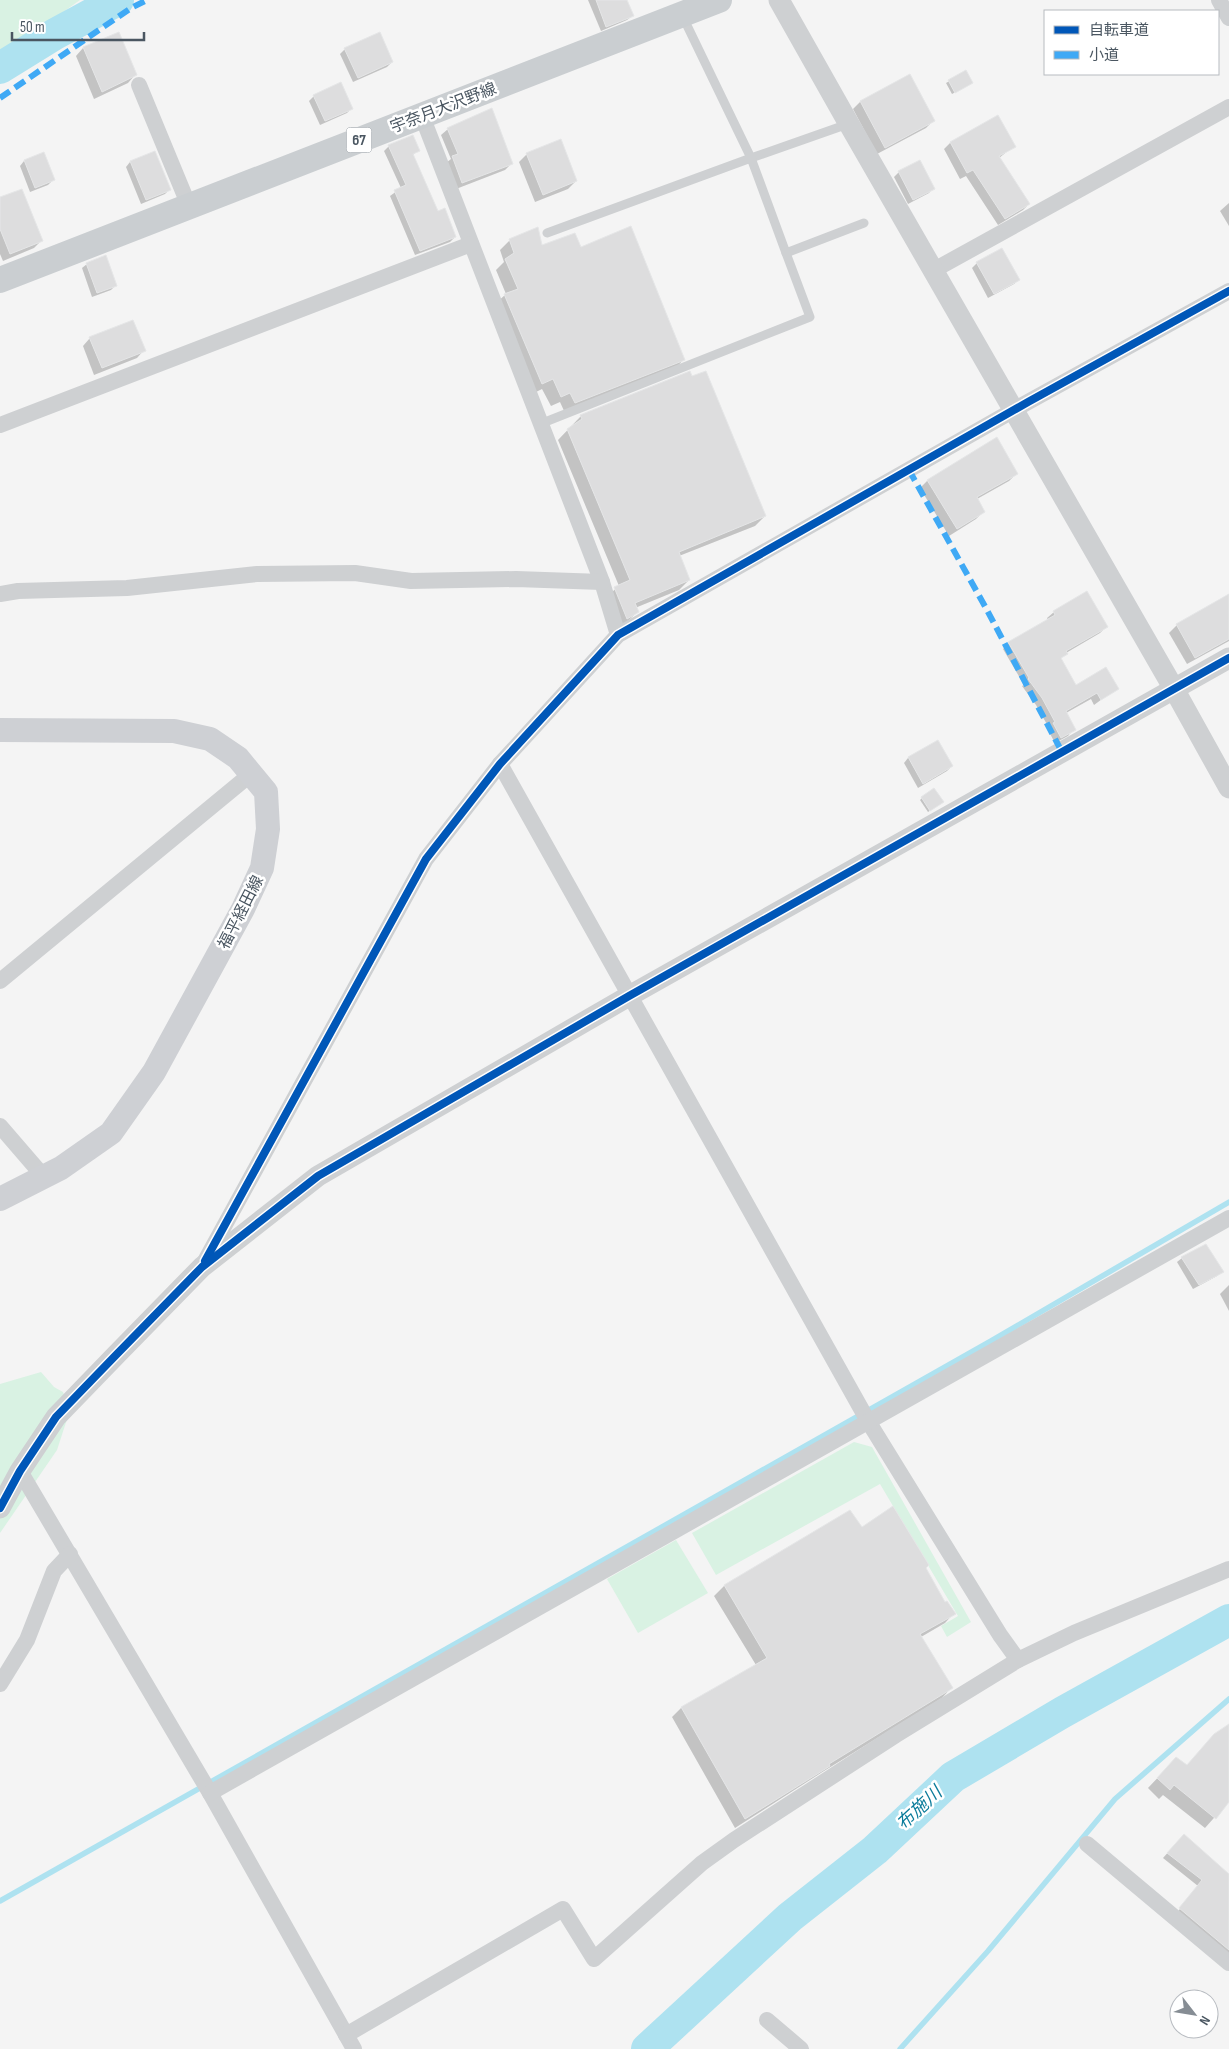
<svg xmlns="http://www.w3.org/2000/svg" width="1229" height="2049" font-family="'Sofia Sans Condensed','Noto Sans JP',sans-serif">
	<rect width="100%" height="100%" fill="#f4f4f4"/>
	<g fill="#d9f2e3">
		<polygon points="0,0 80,0 0,57"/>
		<polygon points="41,1372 54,1387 63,1392 70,1410 57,1450 0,1533 0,1384"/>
		<polygon points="854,1442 872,1447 971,1622 947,1637 941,1626 958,1616 880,1484 716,1575 692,1533"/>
		<polygon points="676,1540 708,1593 638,1633 607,1579"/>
	</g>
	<g fill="#0003">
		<polygon points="588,0 626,0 632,16 627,20 601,31"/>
		<polygon points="118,34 135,75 128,83 94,99 76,56 83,48"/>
		<polygon points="345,49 392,62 387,67 353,82 340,54"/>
		<polygon points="966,72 969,85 952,94 946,83"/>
		<polygon points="909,75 933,121 926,128 877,154 853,109 860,102"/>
		<polygon points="314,96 351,109 347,113 320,125 309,101"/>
		<polygon points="448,129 511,164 505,170 456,189 446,163 451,159 441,135"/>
		<polygon points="950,143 1014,146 999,158 1029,204 1023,210 998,225 966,176 960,179 944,149"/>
		<polygon points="389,146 418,150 413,155 438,213 455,237 450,242 415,255 390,196 401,188 384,151"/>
		<polygon points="155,152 170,189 165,194 141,204 126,167 130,162"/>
		<polygon points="43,154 53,180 48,185 30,192 20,166 24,161"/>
		<polygon points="527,154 576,181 568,189 535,202 519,162"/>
		<polygon points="899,172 933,188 929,193 908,204 894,177"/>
		<polygon points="0,199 41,241 34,248 3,261 0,254"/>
		<polygon points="1229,203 1229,226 1220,211"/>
		<polygon points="510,240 541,247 580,248 684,359 674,370 565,413 560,402 551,406 542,389 532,394 494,305 506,294 496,270 504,262 500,250"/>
		<polygon points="977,263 1019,280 1014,284 988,298 972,268"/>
		<polygon points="87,264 116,285 111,290 92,297 82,268"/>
		<polygon points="90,338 144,350 137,358 94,375 83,346"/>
		<polygon points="581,416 765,516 755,526 679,556 689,580 679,590 635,608 637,612 627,622 617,627 605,598 619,586 558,440"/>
		<polygon points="1016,474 1009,481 977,499 984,511 976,519 949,536 920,488 927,481"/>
		<polygon points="1229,594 1229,641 1187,664 1169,633 1177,625"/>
		<polygon points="1054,612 1106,627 1100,633 1066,653 1060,659 1076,687 1117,688 1094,705 1091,699 1066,713 1074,729 1068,736 1055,743 1048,730 1049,728 1036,705 1022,686 1024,685 1003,649 1009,643 1048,620 1047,618"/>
		<polygon points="938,742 952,766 947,771 918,788 904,763 908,758"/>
		<polygon points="922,798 940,804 928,812 920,800"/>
		<polygon points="1182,1258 1222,1272 1217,1276 1193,1289 1177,1262"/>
		<polygon points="1229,1285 1229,1311 1220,1294"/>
		<polygon points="850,1512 862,1528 925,1568 945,1604 954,1613 945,1623 921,1637 951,1688 942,1698 824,1771 735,1828 672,1717 681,1708 756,1665 714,1596 724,1586"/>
		<polygon points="1229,1731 1229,1801 1205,1828 1163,1795 1159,1799 1148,1788 1166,1769 1186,1767"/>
		<polygon points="1179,1840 1229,1876 1229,1960 1176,1914 1198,1886 1163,1858"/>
	</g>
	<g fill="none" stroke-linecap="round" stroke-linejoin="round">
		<g stroke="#aee2f0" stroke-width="5.5">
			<polyline points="0,1901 991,1341 1229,1202"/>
			<polyline points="900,2049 988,1951 1115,1799 1229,1699"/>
		</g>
		<g stroke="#aee2f0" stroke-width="32">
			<polyline points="0,68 55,34 118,0"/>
			<polyline points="647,2049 790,1917 875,1850 953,1777 1063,1712 1229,1620"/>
		</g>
	</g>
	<g fill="#ddddde" stroke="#e5e6e7">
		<polygon points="596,0 627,0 634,16 606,27"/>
		<polygon points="119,32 137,75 102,92 83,47"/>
		<polygon points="380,32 393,62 358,78 344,48"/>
		<polygon points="966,70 973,83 955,93 948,80"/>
		<polygon points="910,74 935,121 885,148 860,101"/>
		<polygon points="341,82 353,109 325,121 313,95"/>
		<polygon points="492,108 513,164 462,183 452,156 458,154 447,128"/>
		<polygon points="998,115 1016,147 999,156 1030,204 1005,219 973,170 967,173 950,142"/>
		<polygon points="413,135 420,151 413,154 438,211 445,208 456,237 420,251 394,190 406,185 388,145"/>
		<polygon points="561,139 577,181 543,195 526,153"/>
		<polygon points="155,151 171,190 146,200 130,161"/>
		<polygon points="44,152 55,180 35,188 24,160"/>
		<polygon points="920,160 935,189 913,200 898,171"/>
		<polygon points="22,189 43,241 10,254 0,229 0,197"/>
		<polygon points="631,226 685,360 575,403 570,393 561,397 553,379 542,384 504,294 518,289 505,259 514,253 509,239 538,227 542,245 575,233 581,247"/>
		<polygon points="1002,248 1020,280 994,294 976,262"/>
		<polygon points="106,255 117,286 97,293 86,263"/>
		<polygon points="133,320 146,351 102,368 89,337"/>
		<polygon points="690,371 692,376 706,371 766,516 679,552 690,580 635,603 639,612 627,619 614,587 630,580 567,429 582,419 580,415"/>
		<polygon points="997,437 1018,474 977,497 985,512 957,529 927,480"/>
		<polygon points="1087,591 1108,627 1066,651 1068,654 1061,658 1076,685 1106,667 1119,689 1101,700 1097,693 1066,711 1076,730 1061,738 1053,723 1055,722 1042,698 1028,679 1029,678 1008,642 1055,615 1053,611"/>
		<polygon points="1229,594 1229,639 1195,658 1176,624"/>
		<polygon points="938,740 953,766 923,784 908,757"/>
		<polygon points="934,788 944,802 930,811 921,797"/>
		<polygon points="1206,1244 1224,1272 1199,1285 1181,1257"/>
		<polygon points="893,1506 929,1565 926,1568 945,1602 947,1601 956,1614 920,1634 953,1688 829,1764 830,1766 745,1819 681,1707 767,1658 724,1585 850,1510 862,1527"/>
		<polygon points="1229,1724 1229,1802 1216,1819 1174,1785 1170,1790 1157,1778 1176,1757 1187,1765 1214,1734"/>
		<polygon points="1184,1834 1229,1874 1229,1950 1179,1908 1202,1880 1167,1853"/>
	</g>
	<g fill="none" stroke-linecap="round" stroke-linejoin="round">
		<g stroke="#ced0d2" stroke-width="9">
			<polyline points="682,15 751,158 848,124"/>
			<polyline points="547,233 751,158 786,253 864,223"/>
			<polyline points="540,424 810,317 786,253"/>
		</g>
		<g stroke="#ced0d2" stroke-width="16">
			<polyline points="1219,0 1229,18"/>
			<polyline points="139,85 189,206"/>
			<polyline points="422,116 602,582 618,635"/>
			<polyline points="934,270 1229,107"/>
			<polyline points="0,425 471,244"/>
			<polyline points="0,594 18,591 127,588 257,574 355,573 411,581 516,579 602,582"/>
			<polyline points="500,764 868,1421 1000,1635 1018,1660"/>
			<polyline points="0,981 251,774"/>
			<polyline points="0,1126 44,1177"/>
			<polyline points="205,1261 426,859 500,764 618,635 1028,402 1229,291"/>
			<polyline points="20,1471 210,1793 354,2049"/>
			<polyline points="0,1684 27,1640 54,1571 70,1554"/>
			<polyline points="210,1793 1229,1218"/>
			<polyline points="1087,1844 1229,1963"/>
			<polyline points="767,2020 801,2049"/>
			<polyline points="346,2035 563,1909 594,1959 702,1863 734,1840 896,1735 1018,1660 1074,1633 1229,1569"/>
		</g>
		<g stroke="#ced0d2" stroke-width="21">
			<polyline points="779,0 849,124 1174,689 1229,788"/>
			<polyline points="0,1508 20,1471 56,1417 116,1355 202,1267 318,1176 629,996 1229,658"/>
		</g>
		<polyline stroke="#ced0d4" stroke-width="24" points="0,730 174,731 210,739 238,758 266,792 268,829 262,868 243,909 154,1072 111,1133 61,1168 0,1199"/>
		<polyline stroke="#caced1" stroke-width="26" points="0,280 719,0"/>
		<g stroke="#3fa9f5" stroke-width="6" stroke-dasharray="12 6" stroke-linecap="butt">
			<polyline points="0,98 131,8 147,0"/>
			<polyline points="909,470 987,610 1062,752"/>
		</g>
		<g stroke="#fff" stroke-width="11">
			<g id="cycleway">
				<polyline points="205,1261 426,859 500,764 618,635 1028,402 1229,291"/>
				<polyline points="0,1508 20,1471 56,1417 116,1355 202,1267 318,1176 629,996 1229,658"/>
			</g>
		</g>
		<use href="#cycleway" stroke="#0057b8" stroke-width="8"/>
	</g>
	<g text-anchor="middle" stroke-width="5" stroke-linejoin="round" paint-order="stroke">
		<rect fill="#fff" stroke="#808990" stroke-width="1" x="346.5" y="127.5" width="25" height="25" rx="4"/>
		<g font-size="15" font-weight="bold" fill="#4a5661">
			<text x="359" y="145">67</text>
		</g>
		<g font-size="16" fill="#4a5661" stroke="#fff">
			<text transform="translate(443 107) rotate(-21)" y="6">宇奈月大沢野線</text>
			<text transform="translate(240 912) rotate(-63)" y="6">福平経田線</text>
		</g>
		<g font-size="18" font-style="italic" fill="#0c7c9b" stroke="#fff">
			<text transform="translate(919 1808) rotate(-43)" y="6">布施川</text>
		</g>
	</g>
	<rect x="1044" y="10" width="175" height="65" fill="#ffffff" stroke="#b7bbc0"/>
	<rect x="1054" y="26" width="25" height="8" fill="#0057b8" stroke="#b7bbc0"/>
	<text x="1089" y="35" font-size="15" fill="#4a5661">自転車道</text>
	<rect x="1054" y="51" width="25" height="8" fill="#3fa9f5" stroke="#b7bbc0"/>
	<text x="1089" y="60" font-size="15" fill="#4a5661">小道</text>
	<g transform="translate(1194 2014) rotate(121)"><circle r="24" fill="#ffffff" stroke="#b7bbc0"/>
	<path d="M0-4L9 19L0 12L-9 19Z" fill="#868d94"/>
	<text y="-8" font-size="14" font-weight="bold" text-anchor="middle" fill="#4a5661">N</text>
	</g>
	<path d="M12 32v8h132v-8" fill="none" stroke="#4a5661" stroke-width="2.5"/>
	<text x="20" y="32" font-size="15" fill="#4a5661" stroke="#ffffff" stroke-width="4" paint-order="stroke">50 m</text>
</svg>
